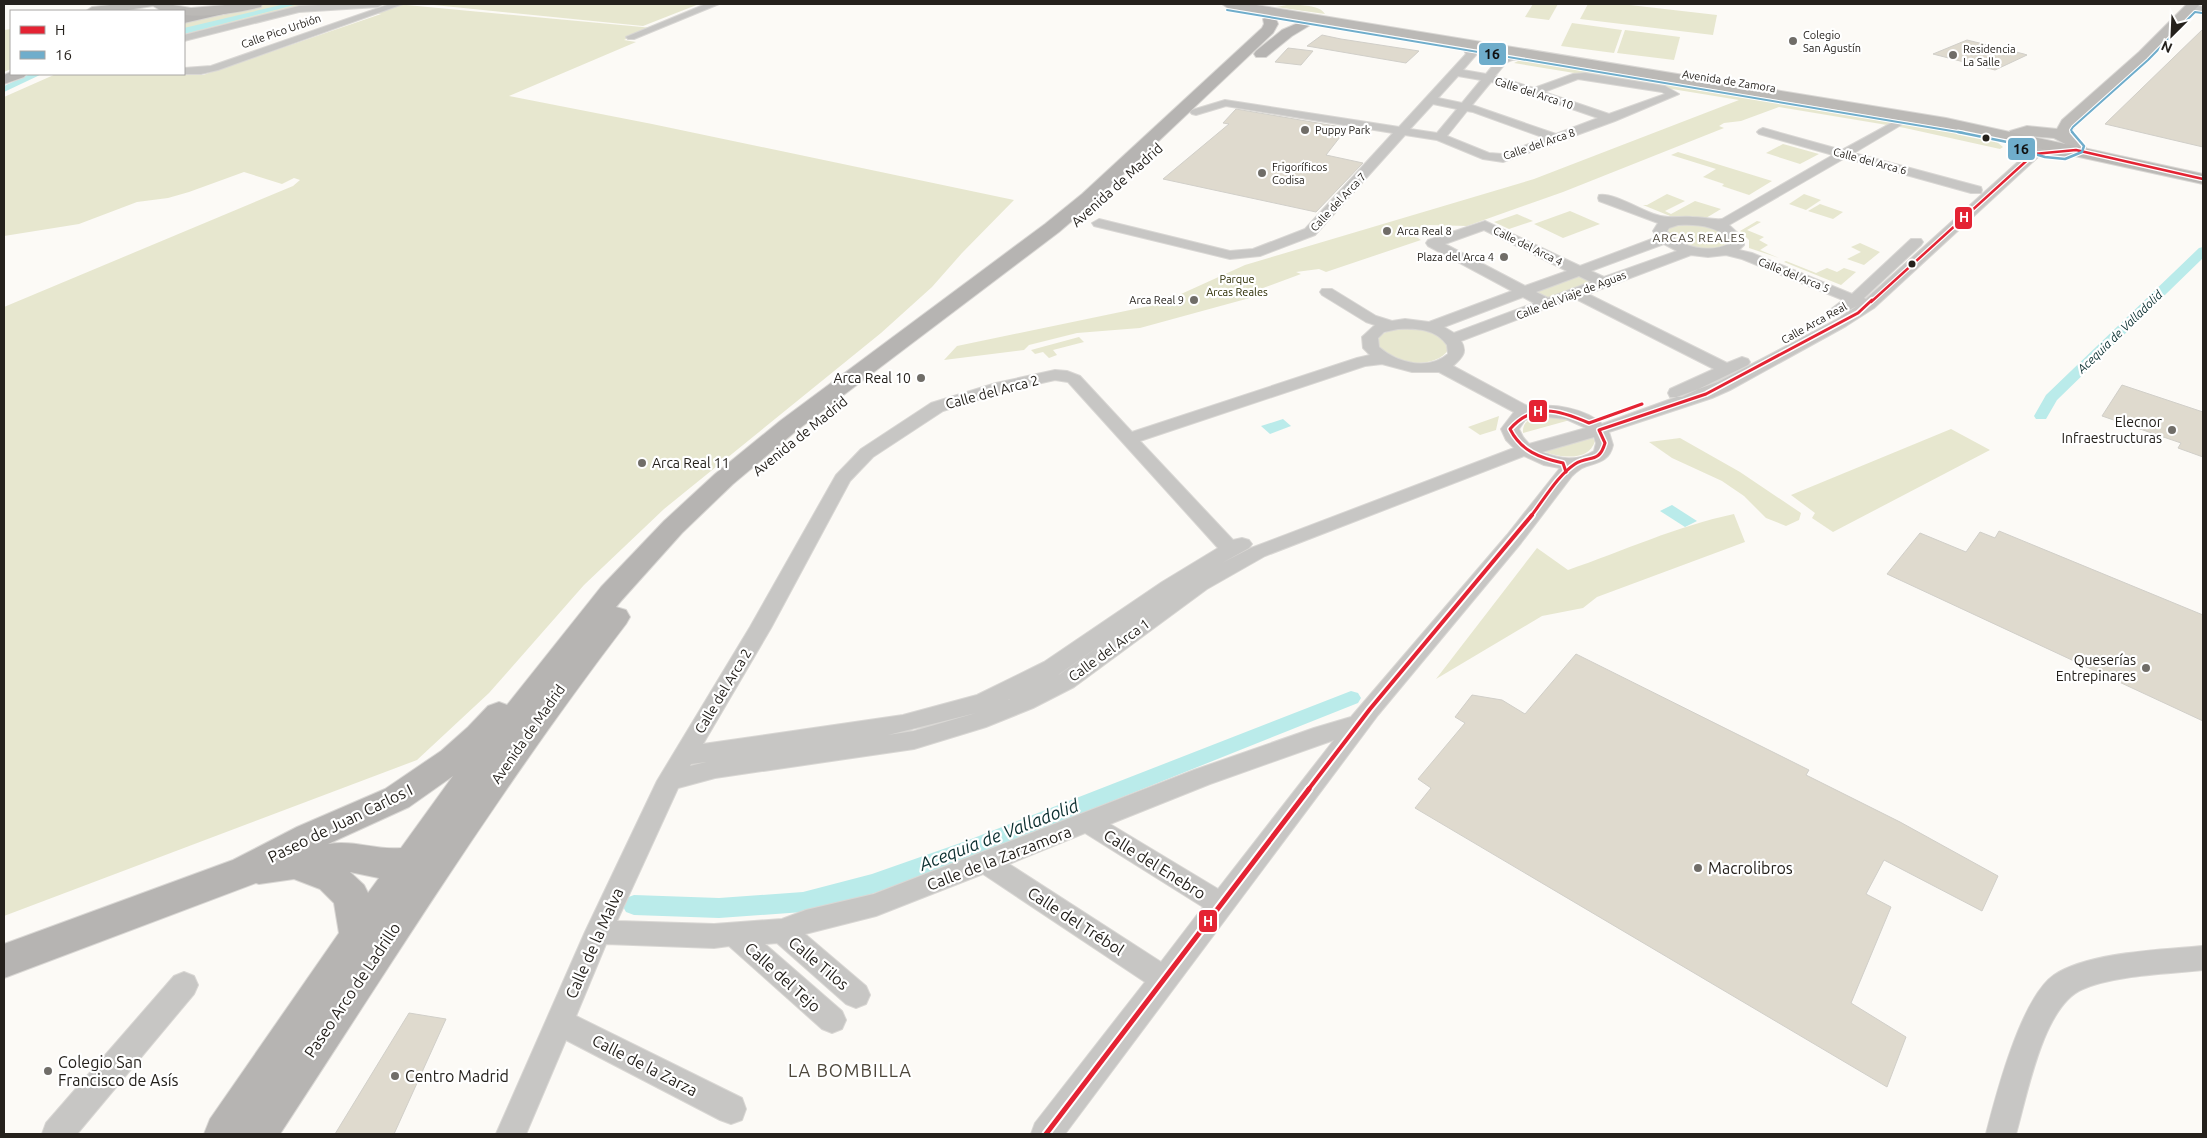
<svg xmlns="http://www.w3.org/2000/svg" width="2207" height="1138" font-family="Ubuntu,sans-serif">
	<rect width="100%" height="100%" fill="#fcfaf6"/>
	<g fill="#e7e7cf">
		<polygon points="263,4 309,4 184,35 184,21"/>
		<polygon points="396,4 653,28 624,40 636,42 509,96 652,124 1014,200 962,253 932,287 881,333 664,509 584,585 489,693 417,760 4,916 4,307 293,186 300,180 294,178 282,184 244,172 189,192 168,198 137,202 79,224 4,236 4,97 56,74 203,75 381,14 371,13"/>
		<polygon points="459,4 699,4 643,26 434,5"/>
		<polygon points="1533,4 1558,4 1549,20 1525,17"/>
		<polygon points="1588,4 1621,4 1717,15 1713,35 1580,19"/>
		<path d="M1287,5C1298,5 1319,4 1325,14L1276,7Z"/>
		<polygon points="1572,23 1622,30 1614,53 1561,46"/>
		<polygon points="11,29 11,69 4,72 4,30"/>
		<polygon points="1625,30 1680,37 1674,60 1617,53"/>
		<polygon points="1520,60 1688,85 1943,127 1986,137 1997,142 2003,147 2000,149 1905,128 1779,107 1741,121 1724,123 1719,126 1724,128 1563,192 1467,226 1429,225 1412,234 1421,240 1326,272 1319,269 1296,272 1301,274 1252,292 1257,296 1140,328 1077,333 1029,345 1024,350 944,360 957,346 1159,304 1245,265 1534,179 1739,100 1514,63"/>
		<polygon points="1783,144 1819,154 1800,164 1766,153"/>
		<polygon points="1678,152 1772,181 1749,195 1722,186 1724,184 1703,177 1716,169 1671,155"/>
		<polygon points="1667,194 1685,201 1665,211 1671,214 1695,201 1721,209 1706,218 1670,216 1643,205 1647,205"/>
		<polygon points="1804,194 1821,200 1806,210 1789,204"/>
		<polygon points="1820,204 1843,212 1833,219 1808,211"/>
		<polygon points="1570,211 1600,224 1563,238 1534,224"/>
		<polygon points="1517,214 1533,221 1509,229 1494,222"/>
		<polygon points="1757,221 1761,222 1747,230 1764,237 1759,240 1768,245 1760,250 1779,258 1749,248 1749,240 1740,231"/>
		<path d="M1684,223C1702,225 1718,226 1731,240L1730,244C1709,254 1687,248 1668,235L1667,231L1670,227Z"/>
		<polygon points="1860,243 1880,252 1864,265 1847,259 1861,252 1851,247"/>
		<polygon points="1786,261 1816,273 1827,268 1837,272 1844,268 1856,272 1841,285 1784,262"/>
		<polygon points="1578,276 1592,282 1546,300 1533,293"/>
		<path d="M1399,327C1417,329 1434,329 1447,344L1448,350C1435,372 1375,365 1377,338L1389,330Z"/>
		<polygon points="1079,337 1084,342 1053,350 1057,355 1049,358 1043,352 1035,354 1031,350"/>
		<polygon points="1499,416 1496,430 1480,435 1468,427"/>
		<path d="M1543,416L1566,419L1570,420L1523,433C1522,420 1532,418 1543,416Z"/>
		<polygon points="1951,429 1990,450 1833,532 1812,518 1815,513 1791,495"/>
		<path d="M1592,437L1595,441C1589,462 1560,458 1543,451Z"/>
		<polygon points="1680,438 1740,472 1801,513 1799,520 1786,526 1766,518 1744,496 1722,481 1672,458 1649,442"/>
		<path d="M1734,514L1745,542L1597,597L1583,608L1542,616L1436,679L1537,548L1568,570C1623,551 1677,526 1734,514Z"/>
	</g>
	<g fill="#baebea">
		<polygon points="1283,419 1291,426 1270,434 1261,426"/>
		<polygon points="1672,505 1697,521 1685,527 1660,511"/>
	</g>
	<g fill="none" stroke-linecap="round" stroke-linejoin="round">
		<g fill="#baebea" fill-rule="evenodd">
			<polygon points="285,4 298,4 184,34 184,28"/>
			<polygon points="30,74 42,74 4,92 4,86"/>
			<polygon points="2203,247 2203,258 2057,400 2046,419 2036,419 2034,416 2046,395 2199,248"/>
			<polygon points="1351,691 1358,693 1361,698 1358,703 982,853 872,894 803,912 719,918 634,915 626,912 622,905 626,898 634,895 719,898 803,892 872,874 966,841"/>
		</g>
	</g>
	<g fill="#dfdace" stroke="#d1cfc9">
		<polygon points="2203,29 2203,147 2105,124"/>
		<polygon points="1322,35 1341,39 1419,51 1406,63 1307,46"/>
		<polygon points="1967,40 2024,54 2027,55 1995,70 1933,54"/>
		<polygon points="1288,48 1313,51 1301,65 1275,62"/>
		<polygon points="1236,109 1347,128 1326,155 1363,163 1316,212 1163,179 1229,124 1223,123"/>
		<polygon points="2122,385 2203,412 2203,457 2178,448 2181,443 2102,416"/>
		<polygon points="1999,531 2203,615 2203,721 1887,574 1920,533 1966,552 1980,532 1995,538"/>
		<polygon points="1576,654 1809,770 1806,775 1900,822 1998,876 1982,911 1884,860 1866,894 1891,907 1851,1003 1906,1037 1887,1087 1415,808 1431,788 1418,779 1465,723 1455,717 1472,695 1502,700 1525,714"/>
		<polygon points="409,1013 446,1019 394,1134 335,1134"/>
	</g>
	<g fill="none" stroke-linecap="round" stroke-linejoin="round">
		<g stroke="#d9d7d4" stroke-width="2">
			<g id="street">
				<polygon points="338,4 383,4 378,7 299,12 184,41 184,35 299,6"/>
				<polygon points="390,4 403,4 218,70 201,74 182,74 184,68 211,66"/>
				<polygon points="706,4 719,4 634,39 628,39 626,37"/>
				<polygon points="2191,4 2203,7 2203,13 2188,9 2188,5"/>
				<path d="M1443,39L1472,46L1477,52L1476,55L1463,70L1486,74L1499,58L1512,54L1547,57L1548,59C1537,68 1518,53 1506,63C1502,67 1499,72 1495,76L1534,88L1573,74L1585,73L1665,86L1679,94L1615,121L1503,162L1483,159L1437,140L1405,135L1315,235L1260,256L1230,259L1094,226L1092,223L1099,219L1230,251L1253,249L1305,229L1393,133L1226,106L1196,115L1192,114L1190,112L1192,110L1225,100L1399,127L1466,54L1464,50L1439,44V40ZM1458,76L1481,80L1462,103L1438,98ZM1578,79L1662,92L1665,94L1609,114L1544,92ZM1491,82L1497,83L1598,118L1556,134L1472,105ZM1433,104L1457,109L1437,133L1410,129ZM1467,111L1473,112L1545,138L1502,154L1489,153L1447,136Z"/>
				<path d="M1897,120L1901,121L1903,123L1901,125L1854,153L1981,187L1982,190L1981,193H1971L1845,158L1729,225L1744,239V245L1739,250L1752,253L1852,294L1911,239H1921L1923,242L1921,245L1864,298L1866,299L2030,151L2044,146L2050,150L2038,157L1874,308L1846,326L1730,390L1712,398L1609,432L1613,445C1609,463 1596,462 1582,468C1579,470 1575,473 1572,476L1521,543L1378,715L1065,1134H1031L1035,1123L1145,982L983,874L876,916L805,934L866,986L870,995L866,1004L856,1008L846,1004L777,943L765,944L842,1011L846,1020L842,1029L832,1033L822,1029L729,946L714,948L606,944L576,1016L742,1098L746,1109L742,1120L731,1124L720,1120L566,1040L526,1134H496L585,932L657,781L750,627L836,475L861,449L931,403L996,383L1055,370L1067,371L1080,376L1132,432L1357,358L1370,355L1363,348L1362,337L1375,325L1366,322L1322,295L1320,292L1322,289H1332L1376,316L1392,321L1405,319L1429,322L1512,291L1428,246L1426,243L1428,240L1485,221L1580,266L1657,237L1653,231L1658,223L1599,201L1598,198L1599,195C1613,192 1642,211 1657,215C1669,219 1679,216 1692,217C1702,217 1712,220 1722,219L1833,155L1759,134L1757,132L1759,130L1763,128L1842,150ZM1678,225C1696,224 1716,225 1730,240V243C1712,254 1679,248 1667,231L1669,228ZM1484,230L1567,271L1525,286L1445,244ZM1664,244L1677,251L1604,277L1591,271ZM1691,255L1708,257L1726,255L1742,259L1843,300L1830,310L1833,313H1843L1857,306L1836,320L1718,382L1602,424C1586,409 1552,402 1531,408L1453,366C1462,358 1468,352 1461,341L1574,298L1714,369L1670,389L1668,393L1670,397H1682L1748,365L1750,362L1748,359L1742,357L1727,363L1588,294ZM1579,276L1591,282L1548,298L1536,292ZM1523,297L1534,303L1454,333L1444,327ZM1398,329C1416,328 1436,329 1447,345L1448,354C1428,371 1397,363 1379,347L1378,338L1384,332ZM1382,364L1412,372H1439L1514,412L1501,429L1506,440L1514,448L1251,548L1222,563L1249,548L1252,544L1249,540L1242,538L1233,540L1140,441L1365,366ZM1055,380L1068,382L1218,548L1162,582L1044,662L977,695L903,715L703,744L771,628L850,481L873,457L943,411L1006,391ZM1538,416L1566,419L1586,428L1529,444L1523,437L1519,429L1525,420ZM1594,437L1596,443L1594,451C1577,462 1560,459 1542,452ZM1524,456L1544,465L1560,468L1507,535L1351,717L1314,728L1194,770L874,894L806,910L782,919L714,924L617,921L678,788L715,778L914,749L986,727L1033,708L1074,687L1207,589L1265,556ZM1116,634L1058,675L1008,700L1060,674ZM976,713L914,731L888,735ZM1334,740L1218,889L1110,824L1210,784ZM706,762L690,766L691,764ZM1085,833L1203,907L1161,962L1009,864Z"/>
				<path d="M2203,946V970C2168,974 2115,975 2083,989C2043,1005 2027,1096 2016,1134H1986C1996,1095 2021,998 2054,975C2089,952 2161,950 2203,946Z"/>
				<polygon points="184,972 194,976 198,985 194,994 77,1134 42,1134 46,1123 174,976"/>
			</g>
		</g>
		<g stroke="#d9d7d4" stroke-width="2">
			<path id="secondary" d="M2187,4H2200L2149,58L2075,125L2072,131L2086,148C2074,166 2019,155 2008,139L2010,131L2027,126L2057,129L2062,120L2139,52ZM2028,136L2054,138L2069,146C2054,150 2037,145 2024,137Z"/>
		</g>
		<g stroke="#d9d7d4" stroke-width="2">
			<g id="primary">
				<polygon points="227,5 232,6 233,9 232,12 184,23 184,15"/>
				<path d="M1270,15L1275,16L1278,24L1273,33L1094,202L1059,232L796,431L733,484L682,533L621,601L616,607L626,610L630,617L626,624C501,787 392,963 280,1134H204L210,1119L339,933L334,903L320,889L294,879L259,884L256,883L4,978V944L233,860L297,827L385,789L441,751L468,727L488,706L499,702L507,705L601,587L664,521L715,474L780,421L1045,224L1082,194L1262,28L1264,24L1263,19ZM453,776L401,848C374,850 355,840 328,844L409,807ZM350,872L379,878L368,893L364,885Z"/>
				<polygon points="1305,20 1312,24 1292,36 1266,57 1256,57 1254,54 1256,51 1282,30"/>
				<polygon points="11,72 11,74 26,74 24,77 4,84 4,75"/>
			</g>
		</g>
		<g stroke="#d9d7d4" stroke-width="2">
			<g id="highway">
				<path d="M119,4H167L191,8L237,4H262L261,7C236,13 209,17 184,15V11H162L153,6L121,11H86L92,7Z"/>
				<polygon points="1222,4 1250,4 1946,118 2203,174 2203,184 1946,128 1228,8"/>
			</g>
		</g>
		<use href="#street" fill="#c7c6c4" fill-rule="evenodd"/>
		<use href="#secondary" fill="#bebcb9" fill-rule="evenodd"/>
		<use href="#primary" fill="#b6b4b2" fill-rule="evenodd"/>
		<use href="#highway" fill="#bbb9b6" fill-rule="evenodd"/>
		<g stroke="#fff" stroke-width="5">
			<polyline id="bus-1-far3" points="1871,302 2034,154 2076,150 2203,179"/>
		</g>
		<g stroke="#fff" stroke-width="6">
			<g id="bus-1-far2">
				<path d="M1566,472L1563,463C1540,458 1521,451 1510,429C1534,402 1559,410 1589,423L1642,404"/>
				<path d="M1531,516C1544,500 1557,476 1575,464C1589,455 1599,464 1605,443L1599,430L1706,394L1858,313L1872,300"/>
			</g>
		</g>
		<g stroke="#fff" stroke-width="8">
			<polyline id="bus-1-far1" points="1308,790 1370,709 1532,515"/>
		</g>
		<g stroke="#fff" stroke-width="9">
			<polyline id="bus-1" points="1046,1134 1309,789"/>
		</g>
		<g stroke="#fff" stroke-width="4">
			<g id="bus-2-far1">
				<polyline points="1227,10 1964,133"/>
				<polyline points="2073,133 2071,130 2073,127 2148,60 2195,12 2202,13"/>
			</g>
		</g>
		<g stroke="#fff" stroke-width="5">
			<polyline id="bus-2" points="1958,132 2012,143 2024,151 2045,157 2065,159 2082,152 2084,146 2072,132"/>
		</g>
		<use href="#bus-1-far3" stroke="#e42333" stroke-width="2.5"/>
		<use href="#bus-1-far2" stroke="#e42333" stroke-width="3"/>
		<use href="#bus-1-far1" stroke="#e42333" stroke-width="4"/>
		<use href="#bus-1" stroke="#e42333" stroke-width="5"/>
		<use href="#bus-2-far1" stroke="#6fadcb" stroke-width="2"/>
		<use href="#bus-2" stroke="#6fadcb" stroke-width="2.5"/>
	</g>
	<g fill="#706d68" stroke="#fff" stroke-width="2">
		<circle cx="1793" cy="41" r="5"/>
		<circle cx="1953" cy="55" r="5"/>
		<circle cx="1305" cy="130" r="5"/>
		<circle cx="1262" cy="173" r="5"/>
		<circle cx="1387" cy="231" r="5"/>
		<circle cx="1504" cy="257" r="5"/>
		<circle cx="1194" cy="300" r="5"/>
		<circle cx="921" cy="378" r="5"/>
		<circle cx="2172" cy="430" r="5"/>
		<circle cx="642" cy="463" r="5"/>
		<circle cx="2146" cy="668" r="5"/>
		<circle cx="1698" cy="868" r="5"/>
		<circle cx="48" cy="1071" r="5"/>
		<circle cx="395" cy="1076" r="5"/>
	</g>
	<g fill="#25211c" stroke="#fff" stroke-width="2">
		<circle cx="1986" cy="138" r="4.5"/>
		<circle cx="1912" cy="264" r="4.5"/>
	</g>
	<g text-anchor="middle" stroke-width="4.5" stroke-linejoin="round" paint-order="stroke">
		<g font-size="11" fill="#25211c" stroke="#fff">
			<text transform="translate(281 31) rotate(-19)" y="4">Calle Pico Urbión</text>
			<text transform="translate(1729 81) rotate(9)" y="4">Avenida de Zamora</text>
			<text transform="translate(1534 93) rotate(18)" y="4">Calle del Arca 10</text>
			<text transform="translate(1539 144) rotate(-19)" y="4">Calle del Arca 8</text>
			<text transform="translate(1870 161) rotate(15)" y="4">Calle del Arca 6</text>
			<text transform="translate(1338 202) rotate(-47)" y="4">Calle del Arca 7</text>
			<text transform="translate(1528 246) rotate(26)" y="4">Calle del Arca 4</text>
			<text transform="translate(1794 275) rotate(22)" y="4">Calle del Arca 5</text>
			<text transform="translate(1571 295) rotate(-21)" y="4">Calle del Viaje de Aguas</text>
			<text transform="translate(1814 323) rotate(-29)" y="4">Calle Arca Real</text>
		</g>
		<g font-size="11" fill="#25211c" stroke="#fff" text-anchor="start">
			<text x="1803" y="39">Colegio<tspan x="1803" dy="13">San Agustín</tspan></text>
			<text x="1963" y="53">Residencia<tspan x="1963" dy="13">La Salle</tspan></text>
			<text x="1315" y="134">Puppy Park</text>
			<text x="1272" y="171">Frigoríficos<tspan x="1272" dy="13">Codisa</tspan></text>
			<text x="1397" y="235">Arca Real 8</text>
			<text x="1494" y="261" text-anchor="end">Plaza del Arca 4</text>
			<text x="1184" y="304" text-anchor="end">Arca Real 9</text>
		</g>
		<g font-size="11" fill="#2b2c02" stroke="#fff">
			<text x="1237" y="283">Parque<tspan x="1237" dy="13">Arcas Reales</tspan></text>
		</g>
		<g font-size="12" letter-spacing="1" fill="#4d463a" stroke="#fff">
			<text x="1699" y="242">ARCAS REALES</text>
		</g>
		<g font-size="12" font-style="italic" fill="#0b2f30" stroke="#fff">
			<text transform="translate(2120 332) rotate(-44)" y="4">Acequia de Valladolid</text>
		</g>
		<g font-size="14" fill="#25211c" stroke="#fff">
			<text transform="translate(1117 185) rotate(-42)" y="5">Avenida de Madrid</text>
			<text transform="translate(992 392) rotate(-15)" y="5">Calle del Arca 2</text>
			<text transform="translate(800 436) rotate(-39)" y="5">Avenida de Madrid</text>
			<text transform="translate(1109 650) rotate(-36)" y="5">Calle del Arca 1</text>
			<text transform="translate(723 691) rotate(-59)" y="5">Calle del Arca 2</text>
			<text transform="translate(528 734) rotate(-55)" y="5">Avenida de Madrid</text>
		</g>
		<g font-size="14" fill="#25211c" stroke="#fff" text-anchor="end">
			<text x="911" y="383">Arca Real 10</text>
			<text x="2162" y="427">Elecnor<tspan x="2162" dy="16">Infraestructuras</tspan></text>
			<text x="652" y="468" text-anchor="start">Arca Real 11</text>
			<text x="2136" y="665">Queserías<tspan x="2136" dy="16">Entrepinares</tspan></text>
		</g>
		<g font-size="16" fill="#25211c" stroke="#fff">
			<text transform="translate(340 823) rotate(-26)" y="6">Paseo de Juan Carlos I</text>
			<text transform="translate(999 858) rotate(-21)" y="6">Calle de la Zarzamora</text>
			<text transform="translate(1155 864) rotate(32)" y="6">Calle del Enebro</text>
			<text transform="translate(1076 921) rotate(33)" y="6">Calle del Trébol</text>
			<text transform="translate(594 943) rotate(-66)" y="6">Calle de la Malva</text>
			<text transform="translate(819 963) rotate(40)" y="6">Calle Tilos</text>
			<text transform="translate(783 977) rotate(42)" y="6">Calle del Tejo</text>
			<text transform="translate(352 990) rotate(-56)" y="6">Paseo Arco de Ladrillo</text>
			<text transform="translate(645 1065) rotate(27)" y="6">Calle de la Zarza</text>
		</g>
		<g font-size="16" fill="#25211c" stroke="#fff" text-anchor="start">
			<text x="1708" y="874">Macrolibros</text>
			<text x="58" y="1068">Colegio San<tspan x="58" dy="18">Francisco de Asís</tspan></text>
			<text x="405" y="1082">Centro Madrid</text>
		</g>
		<g font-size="18" font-style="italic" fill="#0b2f30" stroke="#fff">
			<text transform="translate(999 835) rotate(-21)" y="6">Acequia de Valladolid</text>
		</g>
		<g font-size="18" letter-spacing="1" fill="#4d463a" stroke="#fff">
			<text x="850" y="1077">LA BOMBILLA</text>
		</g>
	</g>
	<g stroke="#fff" stroke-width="2">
		<rect x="1478" y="42" width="29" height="24" rx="5" fill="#6fadcb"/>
		<rect x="2007" y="137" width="29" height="24" rx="5" fill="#6fadcb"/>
		<rect x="1954" y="206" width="19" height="24" rx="5" fill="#e42333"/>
		<rect x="1528" y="399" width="20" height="24" rx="5" fill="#e42333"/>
		<rect x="1198" y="909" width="20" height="24" rx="5" fill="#e42333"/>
	</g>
	<g font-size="14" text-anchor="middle" font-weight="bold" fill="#fff">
		<text x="1964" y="222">H</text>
		<text x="1538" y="416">H</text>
		<text x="1208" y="926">H</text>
	</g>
	<g font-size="14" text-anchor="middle" font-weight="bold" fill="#111">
		<text x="1492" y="59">16</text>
		<text x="2021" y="154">16</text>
	</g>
	<rect width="2207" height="1138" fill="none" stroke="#25211c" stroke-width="10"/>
	<rect x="10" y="10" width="175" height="65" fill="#ffffff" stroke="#a8a6a4"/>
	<rect x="20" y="26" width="25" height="8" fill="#e42333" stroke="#a8a6a4"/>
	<text x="55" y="35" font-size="15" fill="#25211c">H</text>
	<rect x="20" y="51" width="25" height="8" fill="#6fadcb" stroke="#a8a6a4"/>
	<text x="55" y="60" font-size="15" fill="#25211c">16</text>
	<g transform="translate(2172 35) rotate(204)" stroke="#ffffff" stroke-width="4" paint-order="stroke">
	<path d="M0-4L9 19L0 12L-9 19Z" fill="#25211c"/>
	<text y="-8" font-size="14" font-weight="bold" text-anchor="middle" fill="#25211c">N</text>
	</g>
</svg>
